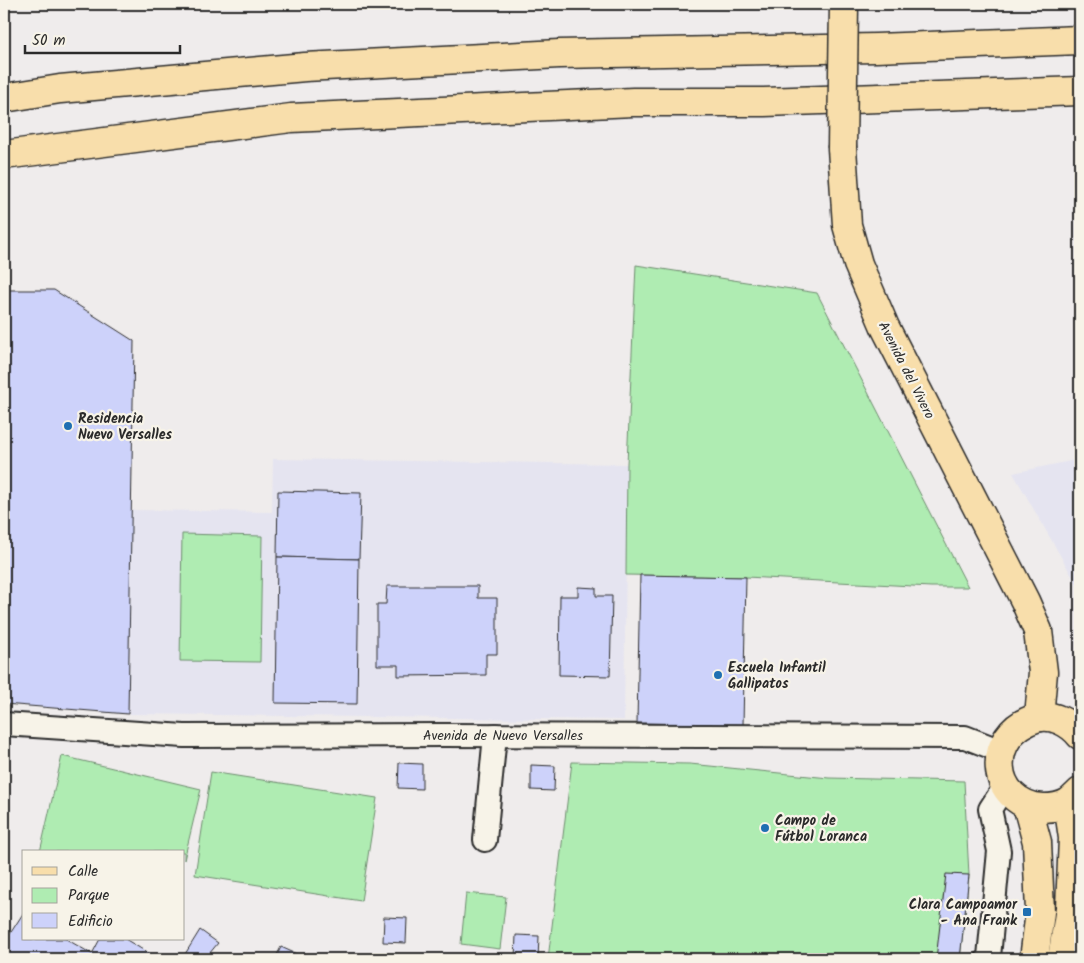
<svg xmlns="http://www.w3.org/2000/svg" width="1084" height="963" font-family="Kalam,sans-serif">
	<rect width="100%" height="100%" fill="#efecec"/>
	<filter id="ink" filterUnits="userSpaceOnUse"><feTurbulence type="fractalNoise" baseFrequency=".02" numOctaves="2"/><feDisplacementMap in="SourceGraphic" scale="10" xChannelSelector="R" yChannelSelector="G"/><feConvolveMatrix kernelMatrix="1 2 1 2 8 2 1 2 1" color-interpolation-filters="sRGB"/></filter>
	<g filter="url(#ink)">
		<g fill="#e5e4f0">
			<polygon points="273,459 627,464 624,720 128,714 131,510 272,512"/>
			<polygon points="1080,459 1080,590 1013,473"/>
		</g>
		<g fill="#afecb2" stroke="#6d8c6e">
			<polygon points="636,265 817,293 968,587 931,587 746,577 626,575 627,464"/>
			<polygon points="182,534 262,536 260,662 180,661"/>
			<polygon points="62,756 201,789 184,860 184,852 40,852"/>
			<polygon points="572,762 690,764 829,778 964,781 969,875 960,959 548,959"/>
			<polygon points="211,772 377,798 361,901 195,875"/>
			<polygon points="466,893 506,897 500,949 461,944"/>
		</g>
		<g fill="#cdd2fa" stroke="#2b2b2b">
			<polygon points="4,290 54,290 134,341 128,714 4,704"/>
			<polygon points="278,491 361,493 359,559 277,557"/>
			<polygon points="277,557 359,559 357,704 275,703"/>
			<polygon points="640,575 746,577 743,725 637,723"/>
			<polygon points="387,586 478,586 478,598 497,598 497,654 486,654 486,675 398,676 398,665 377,665 377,604 386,604"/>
			<polygon points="578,587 596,588 596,596 612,596 610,676 559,675 560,596 578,596"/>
			<polygon points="399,763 422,764 422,789 398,788"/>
			<polygon points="531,765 555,766 554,791 531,790"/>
			<polygon points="946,874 969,875 960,959 936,959"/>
			<polygon points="24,912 24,939 66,939 92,954 100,939 125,939 158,959 61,959 57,957 55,959 4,959 4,938 6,940"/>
			<polygon points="384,917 407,918 406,943 383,942"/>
			<polygon points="200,930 218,943 209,954 216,959 182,959"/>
			<polygon points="516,935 539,936 538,959 515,959"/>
			<polygon points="281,947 301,956 299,959 275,959"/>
		</g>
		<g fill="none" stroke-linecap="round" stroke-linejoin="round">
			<g stroke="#2b2b2b" stroke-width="26">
				<g id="minor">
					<polyline points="4,724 184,736 443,735 965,737 1001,751"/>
					<polyline points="485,840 495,735"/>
					<polyline points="987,959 989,957 999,851 990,809 1005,786"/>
				</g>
			</g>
			<g stroke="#2b2b2b" stroke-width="31">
				<g id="major">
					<polyline points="842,148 847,225 858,264 885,327 1025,601 1038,631 1043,672 1039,717"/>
					<path d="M1080,735C1070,723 1052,713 1036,718C984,734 989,804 1043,808C1051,808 1061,807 1069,802C1073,799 1077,795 1080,792"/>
					<polyline points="1027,805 1037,842 1040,912 1034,959"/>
					<polyline points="1062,959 1070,908 1073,838 1068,803"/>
				</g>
			</g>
			<g stroke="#2b2b2b" stroke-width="31">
				<g id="highway">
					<polyline points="4,98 60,89 305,67 559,54 876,48 1080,40"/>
					<polyline points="4,155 291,118 633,102 764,102 1080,91"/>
				</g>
			</g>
			<use href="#minor" stroke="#f7f3e8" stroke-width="22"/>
			<use href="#major" stroke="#f8deab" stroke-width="28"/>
			<use href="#highway" stroke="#f8deab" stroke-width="28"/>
			<g stroke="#2b2b2b" stroke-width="31" stroke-linecap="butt">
				<polyline id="major-bridge" points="842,148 844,4"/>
			</g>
			<use href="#major-bridge" stroke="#f8deab" stroke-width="28"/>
		</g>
	</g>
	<g fill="#1f6fb2" stroke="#f7f3e8" stroke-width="2">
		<circle cx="68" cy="426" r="5"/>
		<circle cx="718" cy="675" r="5"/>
		<circle cx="765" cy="828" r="5"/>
		<rect x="1022" y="907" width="10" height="10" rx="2.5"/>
	</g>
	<g text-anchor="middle" stroke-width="4.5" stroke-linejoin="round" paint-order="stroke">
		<g font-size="14" fill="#2b2b2b" stroke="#f7f3e8">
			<text transform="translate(907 370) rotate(63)" y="5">Avenida del Vivero</text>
			<text x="503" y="740">Avenida de Nuevo Versalles</text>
		</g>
		<g font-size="14" font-weight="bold" fill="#2b2b2b" stroke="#f7f3e8" text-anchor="start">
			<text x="78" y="423">Residencia<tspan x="78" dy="16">Nuevo Versalles</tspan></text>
			<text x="728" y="672">Escuela Infantil<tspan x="728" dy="16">Gallipatos</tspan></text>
			<text x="775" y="825">Campo de<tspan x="775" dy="16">Fútbol Loranca</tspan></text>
			<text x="1017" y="909" text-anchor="end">Clara Campoamor<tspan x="1017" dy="16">- Ana Frank</tspan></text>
		</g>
	</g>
	<rect width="1084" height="963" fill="none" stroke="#f7f3e8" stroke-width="20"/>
	<rect x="10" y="10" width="1064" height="943" fill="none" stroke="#2b2b2b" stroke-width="2" filter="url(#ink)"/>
	<rect x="22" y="850" width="162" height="90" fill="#f7f3e8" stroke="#a5a39c"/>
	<rect x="32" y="867" width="25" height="8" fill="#f8deab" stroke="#a5a39c"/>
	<text x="68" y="876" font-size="15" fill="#2b2b2b">Calle</text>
	<rect x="32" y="888" width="25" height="15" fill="#afecb2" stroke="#a5a39c"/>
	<text x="68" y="900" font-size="15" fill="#2b2b2b">Parque</text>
	<rect x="32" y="913" width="25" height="15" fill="#cdd2fa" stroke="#a5a39c"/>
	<text x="68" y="926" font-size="15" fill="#2b2b2b">Edificio</text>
	<path d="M25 45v8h155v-8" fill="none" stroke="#2b2b2b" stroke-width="2.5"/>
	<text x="32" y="45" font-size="15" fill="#2b2b2b" stroke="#f7f3e8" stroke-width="4" paint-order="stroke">50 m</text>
</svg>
